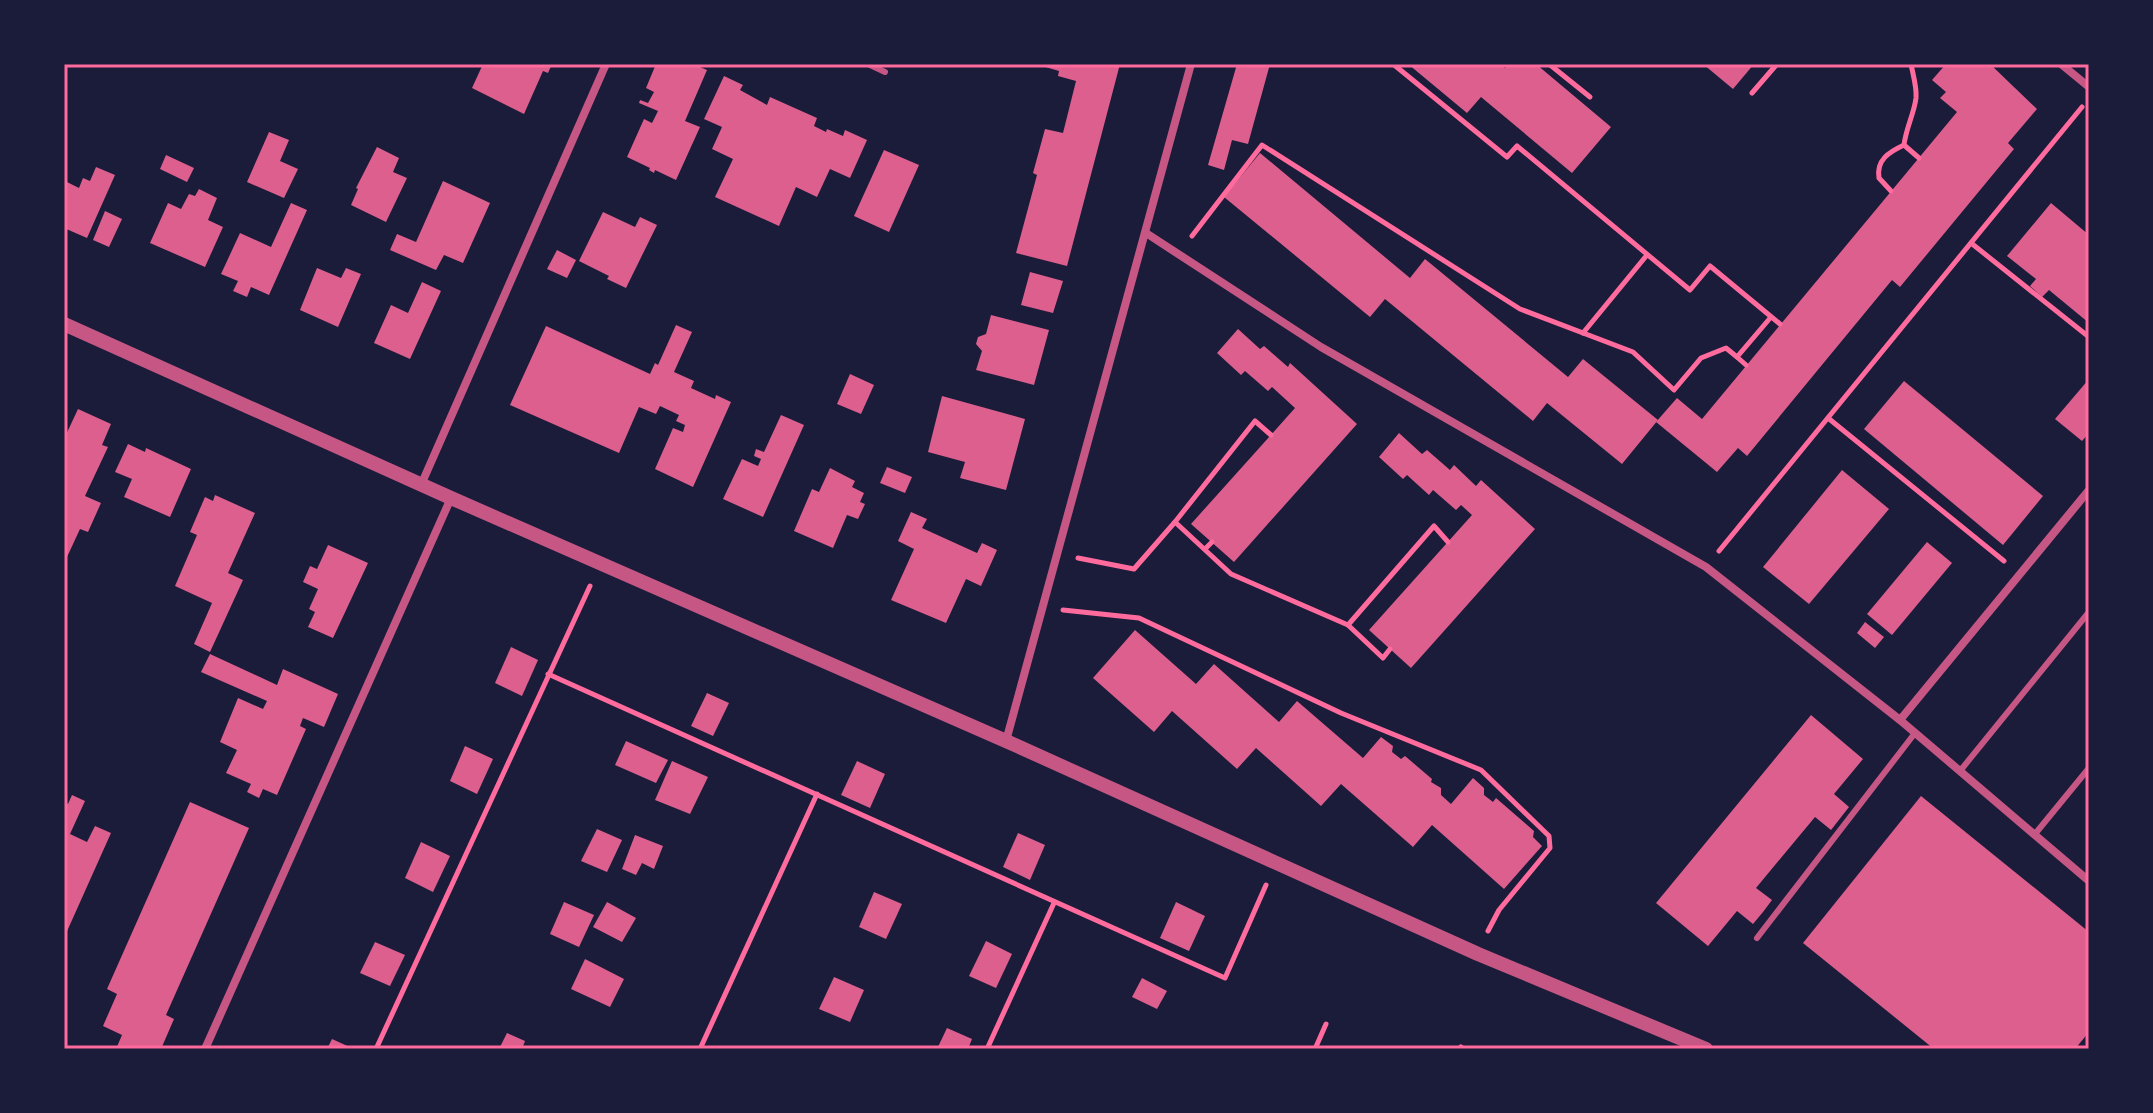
<svg xmlns="http://www.w3.org/2000/svg" width="2153" height="1113" font-family="'DM Sans',sans-serif">
	<rect width="100%" height="100%" fill="#1b1b3a"/>
	<g fill="#dd5f8e">
		<polygon points="483,64 552,64 548,73 543,71 524,114 472,88"/>
		<polygon points="656,64 693,64 707,70 685,121 700,127 676,180 655,170 654,173 649,170 650,168 627,157 644,119 652,123 658,111 639,103 640,100 648,103 654,92 646,88"/>
		<polygon points="1035,64 1120,64 1067,266 1016,253 1037,175 1033,173 1045,129 1063,133 1076,81 1058,76 1059,71"/>
		<polygon points="1237,64 1270,64 1248,144 1232,140 1224,170 1208,165"/>
		<polygon points="1408,64 1501,64 1505,68 1508,64 1536,64 1611,127 1572,173 1481,97 1467,113"/>
		<polygon points="1703,64 1754,64 1733,89"/>
		<polygon points="1946,64 1990,64 2037,109 2008,143 2014,149 1900,287 1892,280 1747,456 1738,448 1717,472 1656,422 1677,398 1702,419 1957,112 1940,98 1946,92 1932,80"/>
		<polygon points="724,76 743,85 740,90 767,105 770,97 817,118 814,126 826,132 827,129 843,136 845,130 867,140 850,178 830,169 817,197 796,187 779,226 715,197 733,159 712,149 722,127 704,119"/>
		<polygon points="269,132 289,140 280,161 298,169 284,198 247,182"/>
		<polygon points="377,147 399,158 393,172 407,178 386,222 351,205 358,189 356,188"/>
		<polygon points="884,150 919,165 889,232 854,216"/>
		<polygon points="1260,153 1410,278 1425,259 1568,377 1583,359 1658,420 1622,464 1547,403 1533,421 1385,299 1370,317 1224,197"/>
		<polygon points="166,155 194,168 187,182 160,169"/>
		<polygon points="96,167 115,175 87,238 64,228 64,184 65,181 79,188 83,178 90,181"/>
		<polygon points="443,181 490,203 463,263 444,255 436,270 390,250 397,234 416,242"/>
		<polygon points="199,189 217,198 208,220 223,227 205,267 150,243 168,203 181,209 189,194 195,196"/>
		<polygon points="291,203 307,210 269,295 251,287 247,297 233,291 238,281 221,274 240,233 271,247"/>
		<polygon points="2051,203 2089,235 2089,323 2049,290 2042,297 2030,286 2036,279 2007,256"/>
		<polygon points="105,211 122,219 109,247 93,240"/>
		<polygon points="603,212 635,227 640,217 657,225 626,288 607,279 609,276 579,261"/>
		<polygon points="557,250 576,260 567,278 547,269"/>
		<polygon points="317,268 341,278 346,268 361,274 338,327 300,310"/>
		<polygon points="1030,272 1063,281 1053,313 1021,305"/>
		<polygon points="422,282 441,291 410,359 374,343 391,305 408,313"/>
		<polygon points="991,315 1049,330 1034,385 976,370 982,351 976,344 978,337 986,334"/>
		<polygon points="676,325 692,332 674,372 694,381 691,388 715,399 716,395 731,402 693,487 655,469 673,428 683,432 685,425 676,421 679,415 660,406 656,414 639,407 619,453 510,405 546,326 650,374 655,363 658,365"/>
		<polygon points="1238,329 1260,349 1264,346 1288,367 1290,363 1357,424 1234,562 1191,524 1295,408 1272,387 1268,391 1245,371 1241,375 1217,353"/>
		<polygon points="850,374 874,385 861,414 837,404"/>
		<polygon points="2089,379 2089,433 2082,441 2055,419"/>
		<polygon points="1904,381 2043,496 2003,545 1864,429"/>
		<polygon points="942,396 1025,419 1006,490 960,478 965,462 928,452"/>
		<polygon points="78,409 111,424 102,445 108,447 85,496 101,503 88,532 80,529 67,557 64,555 64,439"/>
		<polygon points="781,415 804,425 763,517 723,499 742,459 758,466 761,459 754,456 756,449 764,452"/>
		<polygon points="1399,433 1422,454 1427,450 1450,470 1454,465 1476,486 1481,480 1535,529 1411,668 1369,630 1472,515 1461,505 1456,510 1433,490 1429,495 1407,475 1403,479 1379,457"/>
		<polygon points="128,444 145,452 146,448 191,469 170,517 124,497 132,479 115,472"/>
		<polygon points="887,467 912,477 905,493 880,483"/>
		<polygon points="830,468 855,481 852,487 864,493 860,502 865,504 858,519 847,515 833,548 794,531 812,489 819,492"/>
		<polygon points="1842,470 1889,509 1809,604 1763,567"/>
		<polygon points="215,495 255,513 228,573 243,580 210,652 194,644 212,603 175,586 197,535 190,532 205,497 213,501"/>
		<polygon points="911,512 927,519 922,528 977,553 982,543 997,550 981,586 966,579 946,623 891,600 914,549 898,541"/>
		<polygon points="1927,542 1952,563 1892,635 1867,614"/>
		<polygon points="328,545 368,563 333,638 308,627 315,612 309,609 318,589 303,582 310,566 317,569"/>
		<polygon points="1865,622 1884,637 1875,648 1857,633"/>
		<polygon points="1135,630 1196,684 1214,664 1279,722 1297,701 1363,758 1381,737 1393,746 1392,752 1401,759 1405,756 1432,779 1431,782 1441,788 1441,795 1451,804 1473,778 1484,788 1484,795 1493,802 1496,798 1534,831 1533,837 1542,846 1504,889 1432,825 1413,847 1341,784 1321,806 1256,748 1237,769 1172,711 1154,732 1093,678"/>
		<polygon points="511,647 538,660 522,696 495,683"/>
		<polygon points="210,654 277,685 283,669 338,694 324,727 303,718 300,726 306,729 277,795 263,789 259,798 247,792 251,784 226,773 237,750 220,742 238,698 263,709 267,701 201,672"/>
		<polygon points="707,693 729,703 713,736 691,726"/>
		<polygon points="1811,715 1863,759 1834,794 1849,807 1831,830 1815,817 1756,888 1772,900 1763,912 1753,924 1737,911 1708,946 1656,903"/>
		<polygon points="626,741 668,760 656,783 615,765"/>
		<polygon points="465,746 493,759 477,794 450,781"/>
		<polygon points="672,761 708,777 690,814 655,800"/>
		<polygon points="857,761 885,774 870,808 841,795"/>
		<polygon points="72,795 85,801 70,834 87,842 95,826 111,833 64,938 64,802 68,804"/>
		<polygon points="1921,796 2089,932 2089,1032 2075,1049 1934,1049 1803,943"/>
		<polygon points="190,802 249,828 166,1015 174,1019 161,1049 150,1047 149,1049 116,1049 122,1035 103,1026 117,994 107,989"/>
		<polygon points="597,829 622,840 607,872 581,861"/>
		<polygon points="1018,833 1045,845 1030,880 1003,867"/>
		<polygon points="635,835 663,846 654,869 642,863 636,875 622,869"/>
		<polygon points="421,842 450,856 433,892 405,878"/>
		<polygon points="874,892 902,904 886,939 859,927"/>
		<polygon points="564,902 594,915 579,947 550,934"/>
		<polygon points="607,902 636,918 622,942 593,927"/>
		<polygon points="1176,902 1205,916 1189,951 1160,938"/>
		<polygon points="986,941 1012,954 996,988 969,976"/>
		<polygon points="375,942 405,955 390,986 360,973"/>
		<polygon points="585,959 624,979 610,1007 571,989"/>
		<polygon points="834,977 864,990 850,1022 819,1009"/>
		<polygon points="1142,978 1167,991 1157,1009 1132,997"/>
		<polygon points="947,1028 972,1039 968,1049 937,1049"/>
		<polygon points="507,1033 525,1041 522,1049 499,1049"/>
		<polygon points="332,1039 354,1049 327,1049"/>
	</g>
	<g fill="none" stroke-linecap="round" stroke-linejoin="round">
		<g stroke="#ff6b9d" stroke-width="5">
			<polyline points="1393,64 1507,157 1517,146 1690,290 1710,266 1780,324"/>
			<polyline points="1549,64 1590,97"/>
			<path d="M1911,64C1913,75 1917,87 1916,98C1914,114 1906,128 1904,145L1919,158"/>
			<polyline points="1752,93 1777,64"/>
			<path d="M1891,191L1879,178C1876,160 1889,152 1904,145"/>
			<polyline points="1192,236 1262,145 1520,309 1633,352 1674,390 1701,358 1726,348 1737,357"/>
			<polyline points="1971,243 2089,337"/>
			<polyline points="1583,333 1647,255"/>
			<polyline points="1746,365 1737,357 1771,317"/>
			<polyline points="1828,418 2004,561"/>
			<polyline points="1271,435 1255,421 1175,522 1231,574 1348,625"/>
			<polyline points="1205,549 1212,542"/>
			<polyline points="1719,551 2082,107"/>
			<polyline points="1078,558 1134,569 1175,522"/>
			<polyline points="1063,610 1139,618 1341,713 1481,770 1549,836 1550,848 1499,910 1488,931"/>
			<polyline points="1390,649 1383,658 1348,625 1434,526 1448,542"/>
			<polyline points="548,674 1225,978 1266,885"/>
			<polyline points="1461,1047 1464,1049"/>
			<polyline points="376,1049 590,586"/>
			<polyline points="700,1049 817,794"/>
			<polyline points="987,1049 1054,903"/>
			<polyline points="1315,1049 1326,1024"/>
		</g>
		<g stroke="#c65784" stroke-width="6">
			<polyline points="868,64 885,72"/>
			<polyline points="1960,771 2089,612"/>
			<polyline points="2035,834 2089,768"/>
			<polyline points="1757,938 1915,733"/>
		</g>
		<g stroke="#c65784" stroke-width="8">
			<polyline points="2061,64 2089,87"/>
			<polyline points="1146,233 1321,347 1706,567 1900,720 2089,881"/>
			<polyline points="421,485 606,64"/>
			<polyline points="1900,720 2089,490"/>
			<polyline points="1006,741 1191,64"/>
			<polyline points="205,1049 451,498"/>
		</g>
		<polyline stroke="#c65784" stroke-width="14" points="64,324 451,498 1006,741 1478,954 1706,1049"/>
	</g>
	<rect width="2153" height="1113" fill="none" stroke="#1b1b3a" stroke-width="132"/>
	<rect x="66" y="66" width="2021" height="981" fill="none" stroke="#ff6b9d" stroke-width="3"/>
</svg>
